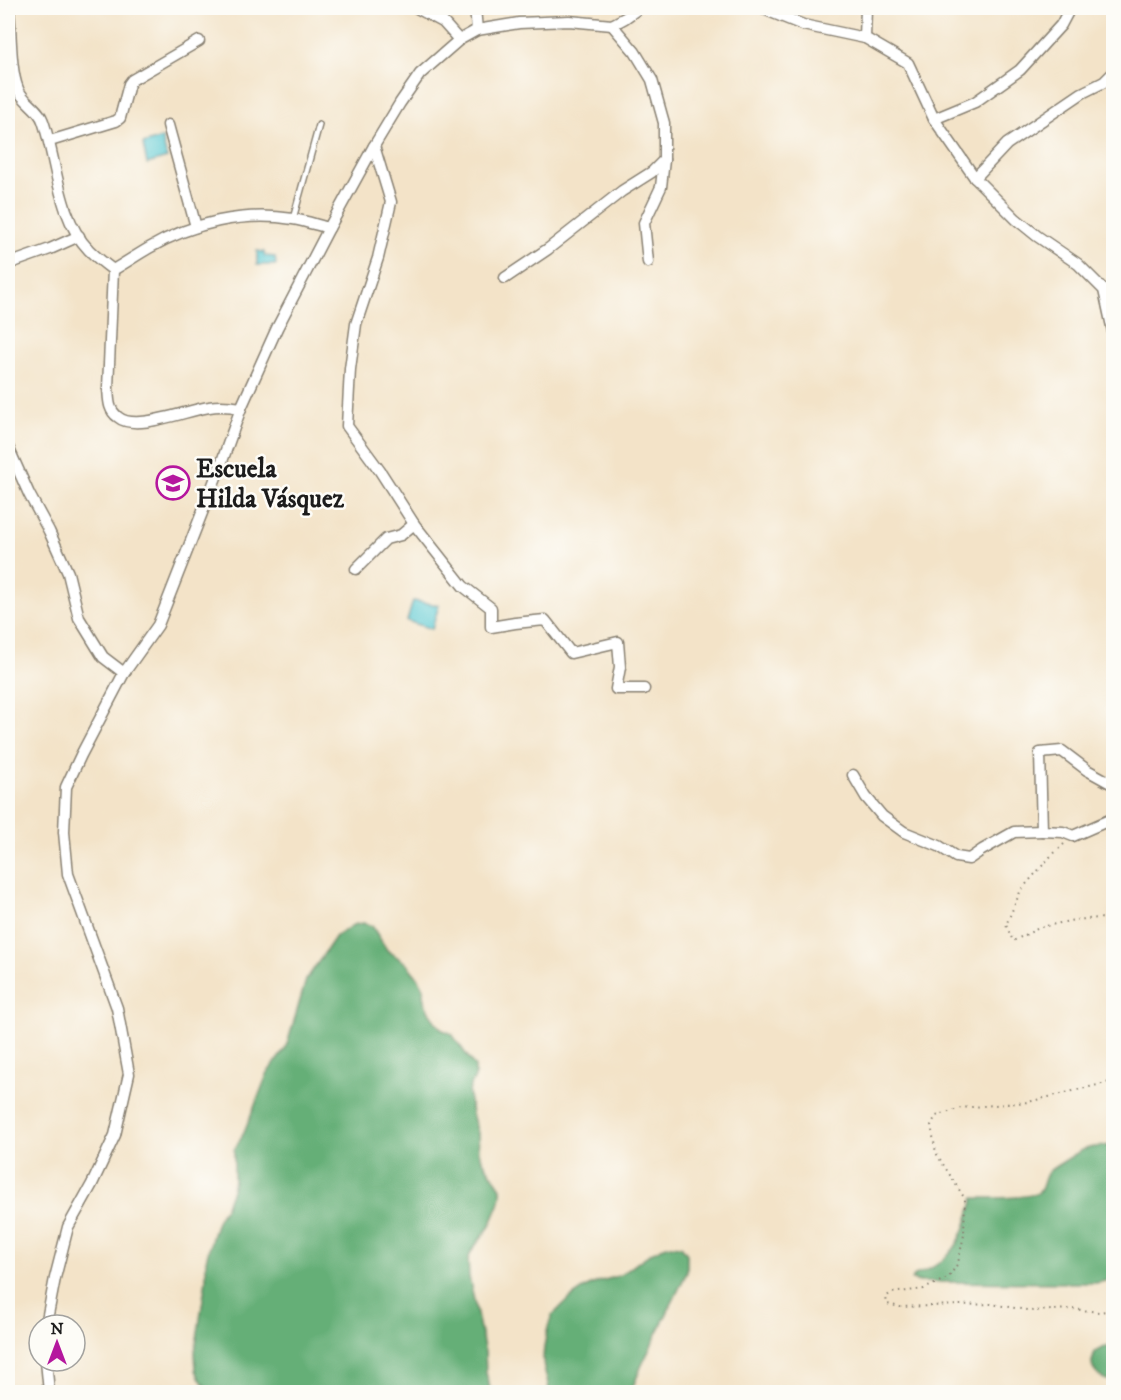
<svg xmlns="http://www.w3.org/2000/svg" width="1121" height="1400" font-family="'IM FELL DW Pica',serif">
	<rect width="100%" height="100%" fill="#fdfcf7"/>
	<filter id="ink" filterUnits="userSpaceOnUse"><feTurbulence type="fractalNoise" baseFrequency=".0167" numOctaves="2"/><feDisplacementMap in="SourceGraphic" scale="12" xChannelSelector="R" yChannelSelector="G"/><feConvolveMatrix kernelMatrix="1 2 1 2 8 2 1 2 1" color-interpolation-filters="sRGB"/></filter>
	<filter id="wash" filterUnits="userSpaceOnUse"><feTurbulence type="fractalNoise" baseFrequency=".008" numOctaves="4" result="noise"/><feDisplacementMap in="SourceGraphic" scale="24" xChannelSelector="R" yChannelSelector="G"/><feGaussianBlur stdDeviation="1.35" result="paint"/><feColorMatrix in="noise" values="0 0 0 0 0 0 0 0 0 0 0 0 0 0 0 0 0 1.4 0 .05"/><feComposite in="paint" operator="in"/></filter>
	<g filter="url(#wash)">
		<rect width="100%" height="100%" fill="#f3e3c8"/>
		<g fill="#65af77" stroke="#40664a" stroke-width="1.5">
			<polygon points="363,923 372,926 387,950 406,963 419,979 423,988 426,1006 436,1023 443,1030 452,1034 475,1067 475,1078 470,1085 469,1095 472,1114 478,1133 479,1152 483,1161 501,1188 501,1196 499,1205 490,1226 472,1250 468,1259 469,1277 485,1352 486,1373 491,1392 210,1392 200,1379 196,1370 195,1352 206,1279 206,1260 215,1227 219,1217 225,1208 232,1190 234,1180 234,1150 244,1133 268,1072 286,1048 306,980 336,936 353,925"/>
			<path d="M1113,1145V1279L1097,1283L920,1282L912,1280L915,1275C956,1261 963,1237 974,1198C987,1198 1030,1199 1039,1192C1044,1188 1043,1177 1049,1171C1053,1168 1081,1150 1085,1149C1094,1146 1105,1146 1113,1145Z"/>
			<path d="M670,1245L681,1246L687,1254V1272L641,1367L631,1392H549C549,1383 546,1377 544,1368C541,1355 547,1328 552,1315C558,1311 561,1306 566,1302C575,1294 587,1286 598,1282C608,1278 617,1278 625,1272C641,1261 651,1250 670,1245Z"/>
			<path d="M1113,1344V1381C1104,1381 1092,1374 1092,1362C1092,1361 1095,1353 1095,1352L1104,1347Z"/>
		</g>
		<g fill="#5dcad3" stroke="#3c7378" stroke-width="1.5">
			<polygon points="162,138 167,158 147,164 143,144"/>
			<polygon points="257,251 264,252 265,256 275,257 276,265 257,265"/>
			<polygon points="413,601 439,605 432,629 407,621"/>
		</g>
	</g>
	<g filter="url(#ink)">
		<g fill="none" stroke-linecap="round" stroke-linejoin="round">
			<g stroke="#888072" stroke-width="8">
				<polyline id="service" points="293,219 319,125"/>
			</g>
			<g stroke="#888072" stroke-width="13">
				<g id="minor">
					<path d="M9,8C11,30 10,70 18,89C23,102 39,108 43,121C57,162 58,218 89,250C96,257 105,264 113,270L108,388C109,399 108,410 118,417C135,432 187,410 209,407C220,405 230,406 241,408"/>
					<polyline points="417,8 443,22 459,40"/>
					<polyline points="475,8 477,30"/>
					<polyline points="761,8 803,25 865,38 908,63 934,119 975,178 1016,219 1037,236 1078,264 1104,290 1114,336"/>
					<polyline points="612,25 635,52 652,80 664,123 664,160 661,187 644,223 648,262"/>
					<polyline points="865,38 866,8"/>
					<polyline points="934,119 975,102 1020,70 1061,25 1070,8"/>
					<polyline points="168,125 196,227"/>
					<polyline points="50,141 116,121 120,118 129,84 132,80 199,41"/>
					<polyline points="374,146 391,202 378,258 356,324 350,369 347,426 380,471 414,524 463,586 491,608 491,627 515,623 545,620 571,653 618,642 620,667 616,689 644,689"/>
					<polyline points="975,178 1007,144 1082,93 1104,82 1114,72"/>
					<polyline points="8,264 50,249 79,236"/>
					<path d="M113,270C125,263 137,255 149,248C192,223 243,211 293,219C305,221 317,225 329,228"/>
					<polyline points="505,278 548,249 622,191 652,172 664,160"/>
					<polyline points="8,447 29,494 49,531 68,573 79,618 103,657 124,673"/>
					<polyline points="356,569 386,539 401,535 414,524"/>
					<polyline points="853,775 866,797 882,816 904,832 939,846 956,857 969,859 982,850 1014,832 1042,831"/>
					<polyline points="1114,785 1087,770 1062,751 1040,753 1042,831 1063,832 1073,836 1114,818"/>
					<polyline points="46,1325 55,1278 68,1227 92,1184 115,1135 129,1074 117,1008 68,874 64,832 66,787 81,755 124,673 158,625 220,467 241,408 277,328 329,228 374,146 400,103 420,74 459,40 477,30 519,23 569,21 612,25 625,18 639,8"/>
					<polyline points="46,1361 49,1392"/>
				</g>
			</g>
			<g stroke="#888072" stroke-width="2" stroke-dasharray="1.5 4.5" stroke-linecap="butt">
				<polyline points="1064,844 1050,857 1021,890 1006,925 1013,941 1041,927 1074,920 1100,918 1114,922"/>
				<polyline points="1114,1081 1028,1102 961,1108 936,1116 931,1125 936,1153 965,1199 964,1235 958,1263 949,1277 924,1289 891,1293 886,1297 887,1304 900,1307 991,1304 1032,1311 1073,1309 1099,1312 1114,1310"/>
			</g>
			<use href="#service" stroke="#fff" stroke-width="5"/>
			<use href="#minor" stroke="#fff" stroke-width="10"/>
		</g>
	</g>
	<defs>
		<g id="school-ring" transform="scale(1.725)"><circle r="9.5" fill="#fdfcf7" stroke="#b5179e" stroke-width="1.5"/><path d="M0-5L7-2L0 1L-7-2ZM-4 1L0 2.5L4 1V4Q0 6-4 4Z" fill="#b5179e"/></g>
	</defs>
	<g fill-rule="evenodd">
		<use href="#school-ring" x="173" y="483"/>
	</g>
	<g text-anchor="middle" stroke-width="5" stroke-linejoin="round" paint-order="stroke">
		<g font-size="26" font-weight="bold" fill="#1c1c1c" stroke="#fdfcf7" text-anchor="start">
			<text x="196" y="477">Escuela<tspan x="196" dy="30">Hilda Vásquez</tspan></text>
		</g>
	</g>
	<rect width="1121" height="1400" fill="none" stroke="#fdfcf7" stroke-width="30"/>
	<g transform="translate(57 1343)"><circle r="28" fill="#fdfcf7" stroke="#a3a29f" stroke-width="1.5"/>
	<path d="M0-4.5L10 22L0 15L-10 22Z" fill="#b5179e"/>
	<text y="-9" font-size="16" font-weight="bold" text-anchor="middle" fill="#1c1c1c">N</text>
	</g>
</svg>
